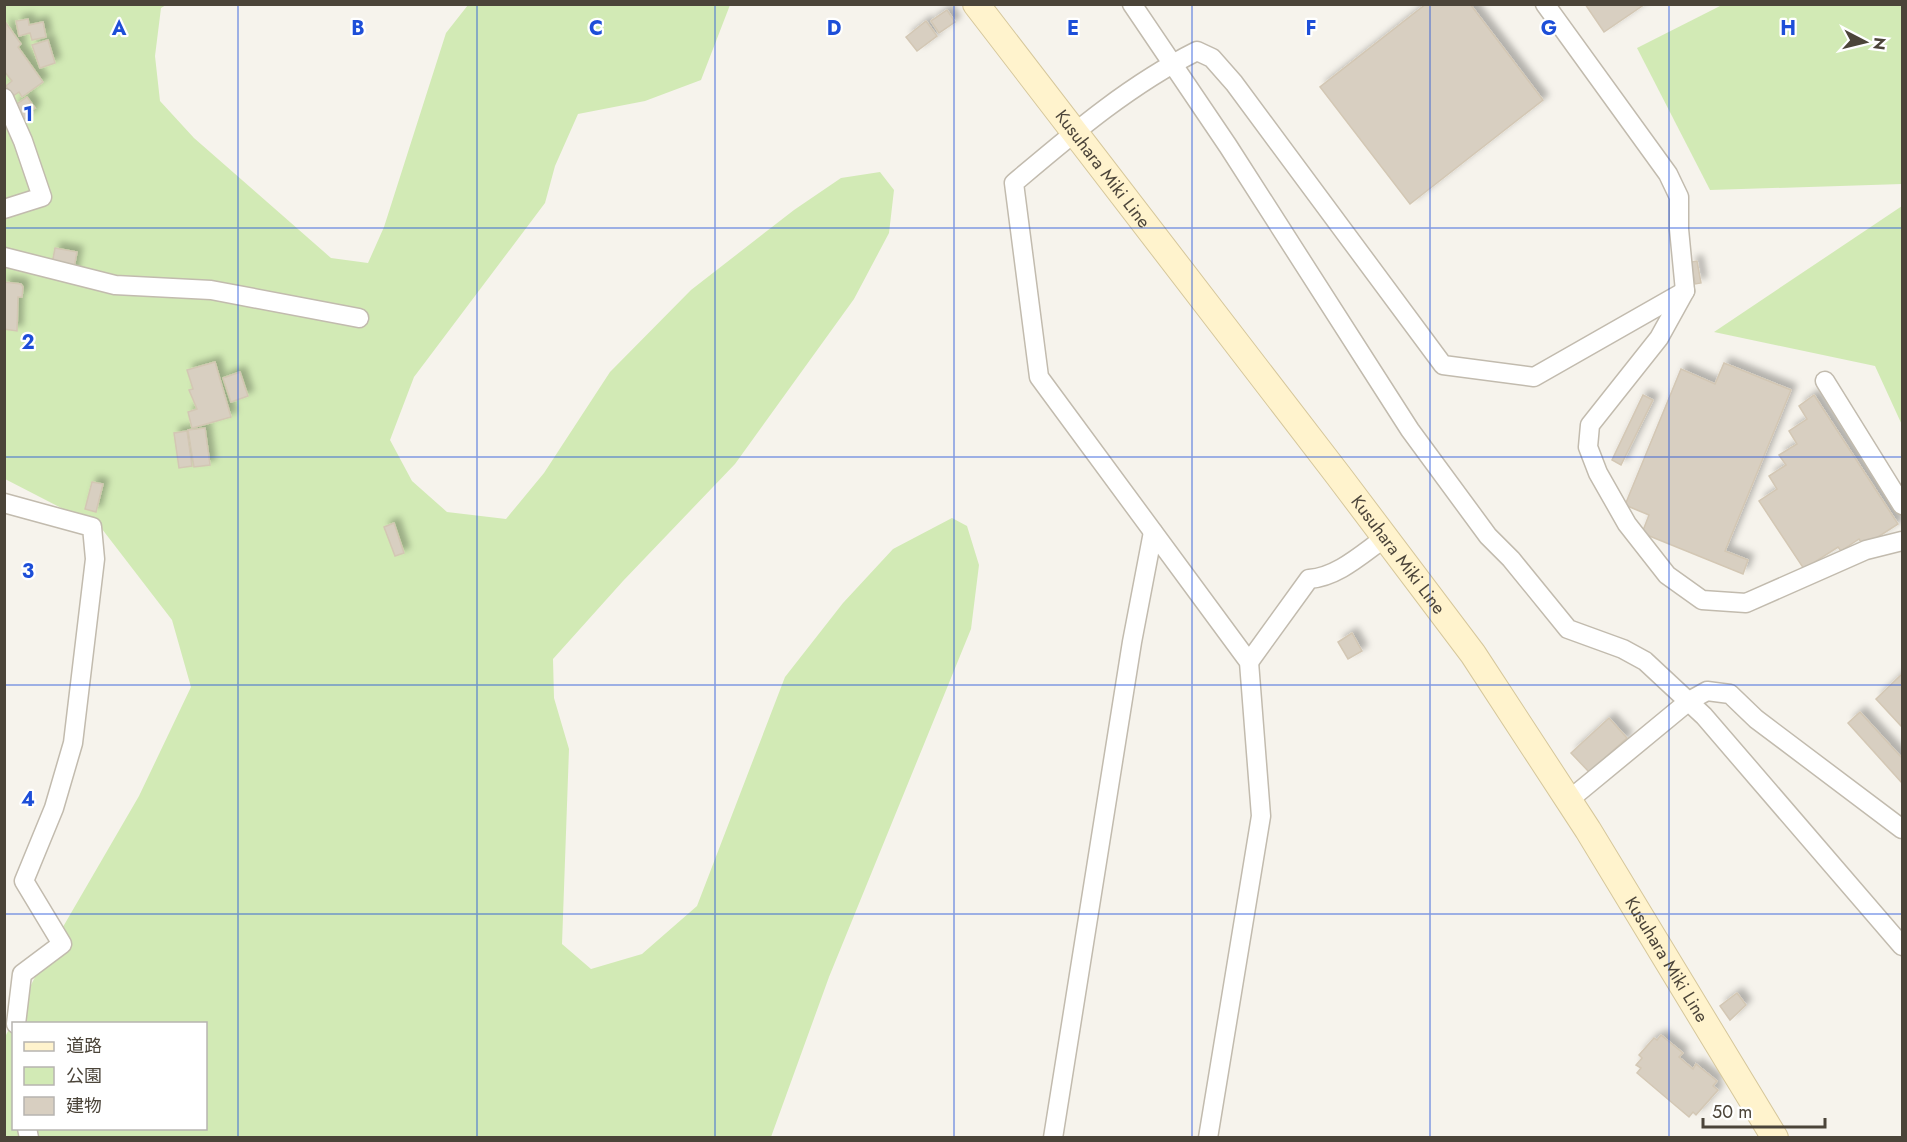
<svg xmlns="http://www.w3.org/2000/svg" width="1907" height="1142" font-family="Jost,'Noto Sans JP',sans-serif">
	<defs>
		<filter id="shadow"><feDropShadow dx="5.5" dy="-5.5" stdDeviation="3" flood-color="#0004"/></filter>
	</defs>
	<rect width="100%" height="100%" fill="#f6f3ec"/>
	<g fill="#d2eab5" fill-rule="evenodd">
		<path d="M5,5H166L161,8L155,56L160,101L194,138L331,258L368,263L384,227L446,33L468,5H730L701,80L645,101L578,114L555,166L545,203L414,377L390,440L412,481L447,512L506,519L544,473L610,372L691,290L794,210L841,178L880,172L894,190L889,233L854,299L735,464L623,581L553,659L554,698L569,749L562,944L591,969L642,954L697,906L785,677L843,603L893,549L952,518L967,526L979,565L971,629L829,977L771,1137L5,1138V1037L42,963L139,796L191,687L172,620L102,529L5,479ZM14,1024H206V1128H14Z"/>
		<polygon points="1722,5 1902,5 1902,184 1710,190 1637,48"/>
		<polygon points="1902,206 1902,425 1875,366 1714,332"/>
	</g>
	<g fill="#d8cfc1" stroke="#d3c7b4" stroke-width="1.5" filter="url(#shadow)">
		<polygon points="1426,4 1470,4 1543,100 1410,204 1320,87"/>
		<polygon points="1585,4 1645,4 1604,32"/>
		<polygon points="947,10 955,22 939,33 931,21"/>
		<polygon points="28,19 29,25 43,22 46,37 32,40 30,33 19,36 16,21"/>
		<polygon points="926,21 937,36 917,51 906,37"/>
		<polygon points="6,23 21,44 18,47 43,82 22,97 19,92 13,96 6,86 12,81 4,71"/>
		<polygon points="48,40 55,63 40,68 32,45"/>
		<polygon points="27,97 35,108 31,110 33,113 23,120 14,106"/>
		<polygon points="55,248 77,252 72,278 50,275"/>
		<polygon points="1697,261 1701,283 1695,284 1691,262"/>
		<polygon points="4,282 21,284 23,287 22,297 18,297 17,331 4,329"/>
		<polygon points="215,362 231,417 192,428 188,412 197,409 189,390 193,389 187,370"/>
		<polygon points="1724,363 1791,390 1725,551 1748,560 1743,574 1642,533 1649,515 1625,505 1681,369 1715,384"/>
		<polygon points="240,372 248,396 231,402 223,378"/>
		<polygon points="1643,395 1653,400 1621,465 1612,460"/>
		<polygon points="1814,395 1898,524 1864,546 1859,539 1841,551 1838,547 1804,569 1759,501 1777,489 1769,476 1786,465 1779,455 1797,444 1789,431 1807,419 1799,406"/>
		<polygon points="205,428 210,465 194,467 188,430"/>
		<polygon points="187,431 192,466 179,468 174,433"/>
		<polygon points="92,482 103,484 96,512 85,509"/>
		<polygon points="394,523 404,553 395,556 384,527"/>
		<polygon points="1352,633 1362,651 1348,659 1338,642"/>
		<polygon points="1902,674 1902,727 1876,699"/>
		<polygon points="1860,712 1902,758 1902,783 1848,723"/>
		<polygon points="1609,718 1627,738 1589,772 1571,753"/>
		<polygon points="1737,993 1746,1005 1730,1020 1720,1006"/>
		<polygon points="1661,1035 1683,1053 1679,1057 1693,1069 1696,1064 1717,1081 1713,1086 1718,1090 1696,1115 1693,1112 1689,1117 1637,1073 1641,1068 1636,1065 1642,1058 1639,1055 1654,1038 1657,1040"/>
	</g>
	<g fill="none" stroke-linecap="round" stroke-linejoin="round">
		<g stroke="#c2bbae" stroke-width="21">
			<g id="street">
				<polyline points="1132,4 1228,146 1410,430 1488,536 1511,559 1568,629 1623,649 1645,661 1704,716 1902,946"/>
				<polyline points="1545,4 1668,174 1679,197 1679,229 1685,291 1659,338 1590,425 1588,447 1598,473 1627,524 1667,575 1702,600 1746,603 1866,550 1902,541"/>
				<polyline points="4,98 23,141 42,197 4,209"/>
				<polyline points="4,257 115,285 211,290 359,318"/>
				<polyline points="1825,381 1902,505"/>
				<polyline points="4,503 92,527 95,559 73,743 54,808 24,881 62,944 22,974 16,1024"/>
				<path d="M1249,662L1309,579C1338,577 1363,553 1386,537"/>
				<polyline points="1569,800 1689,701 1707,691 1730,694 1756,719 1902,829"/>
				<polyline points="27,1128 29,1138"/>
				<polyline points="1053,1138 1132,642 1153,532"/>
				<path d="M1208,1138L1261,816L1249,662L1039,377L1014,183C1072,134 1129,85 1197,51L1212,58L1234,83L1443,365L1534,377L1685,291"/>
			</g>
		</g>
		<g stroke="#d6c79b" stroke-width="28">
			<g id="secondary">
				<path id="s1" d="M976,4L1338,475L1473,654L1588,830L1775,1138"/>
			</g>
		</g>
		<use href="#street" stroke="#fff" stroke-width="18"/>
		<use href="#secondary" stroke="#fff3cd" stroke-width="26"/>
	</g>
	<path fill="none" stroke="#1d4ed8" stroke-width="1.5" stroke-opacity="0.55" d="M238,4V1138M477,4V1138M715,4V1138M954,4V1138M1192,4V1138M1430,4V1138M1669,4V1138M4,228H1902M4,457H1902M4,685H1902M4,914H1902"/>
	<g text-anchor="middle" stroke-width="4.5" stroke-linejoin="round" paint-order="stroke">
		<g font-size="18" fill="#4b4439" stroke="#fff">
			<text dy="6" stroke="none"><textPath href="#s1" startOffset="208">Kusuhara Miki Line</textPath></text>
			<text dy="6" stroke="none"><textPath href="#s1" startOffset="694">Kusuhara Miki Line</textPath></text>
			<text dy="6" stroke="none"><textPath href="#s1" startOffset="1180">Kusuhara Miki Line</textPath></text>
		</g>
	</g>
	<g font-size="20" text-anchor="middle" font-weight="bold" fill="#1d4ed8" stroke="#fff" stroke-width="4.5" stroke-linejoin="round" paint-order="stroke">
		<text x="119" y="35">A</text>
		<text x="358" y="35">B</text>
		<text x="596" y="35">C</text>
		<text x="834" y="35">D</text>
		<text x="1073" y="35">E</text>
		<text x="1311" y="35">F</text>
		<text x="1549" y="35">G</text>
		<text x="1788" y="35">H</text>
		<text x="28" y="121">1</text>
		<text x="28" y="349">2</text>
		<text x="28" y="578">3</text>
		<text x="28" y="806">4</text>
	</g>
	<rect width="1907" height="1142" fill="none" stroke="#4b4439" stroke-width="12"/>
	<rect x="12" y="1022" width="195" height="108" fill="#ffffff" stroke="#b7b4b0" stroke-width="1.5"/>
	<rect x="24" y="1042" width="30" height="9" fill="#fff3cd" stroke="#b7b4b0" stroke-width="1.5"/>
	<text x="66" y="1052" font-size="18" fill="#4b4439">道路</text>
	<rect x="24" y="1067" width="30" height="18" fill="#d2eab5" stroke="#b7b4b0" stroke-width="1.5"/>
	<text x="66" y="1082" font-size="18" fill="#4b4439">公園</text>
	<rect x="24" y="1097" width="30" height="18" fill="#d8cfc1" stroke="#b7b4b0" stroke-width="1.5"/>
	<text x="66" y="1112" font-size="18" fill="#4b4439">建物</text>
	<g transform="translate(1865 42) rotate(97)" stroke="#ffffff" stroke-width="4.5" paint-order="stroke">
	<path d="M0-4.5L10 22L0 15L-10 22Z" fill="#4b4439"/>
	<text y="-9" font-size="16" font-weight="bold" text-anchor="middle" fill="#4b4439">N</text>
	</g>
	<path d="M1703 1118v9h122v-9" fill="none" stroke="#4b4439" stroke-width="3"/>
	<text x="1712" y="1118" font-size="18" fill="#4b4439" stroke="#ffffff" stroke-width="4.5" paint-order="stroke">50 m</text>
</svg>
